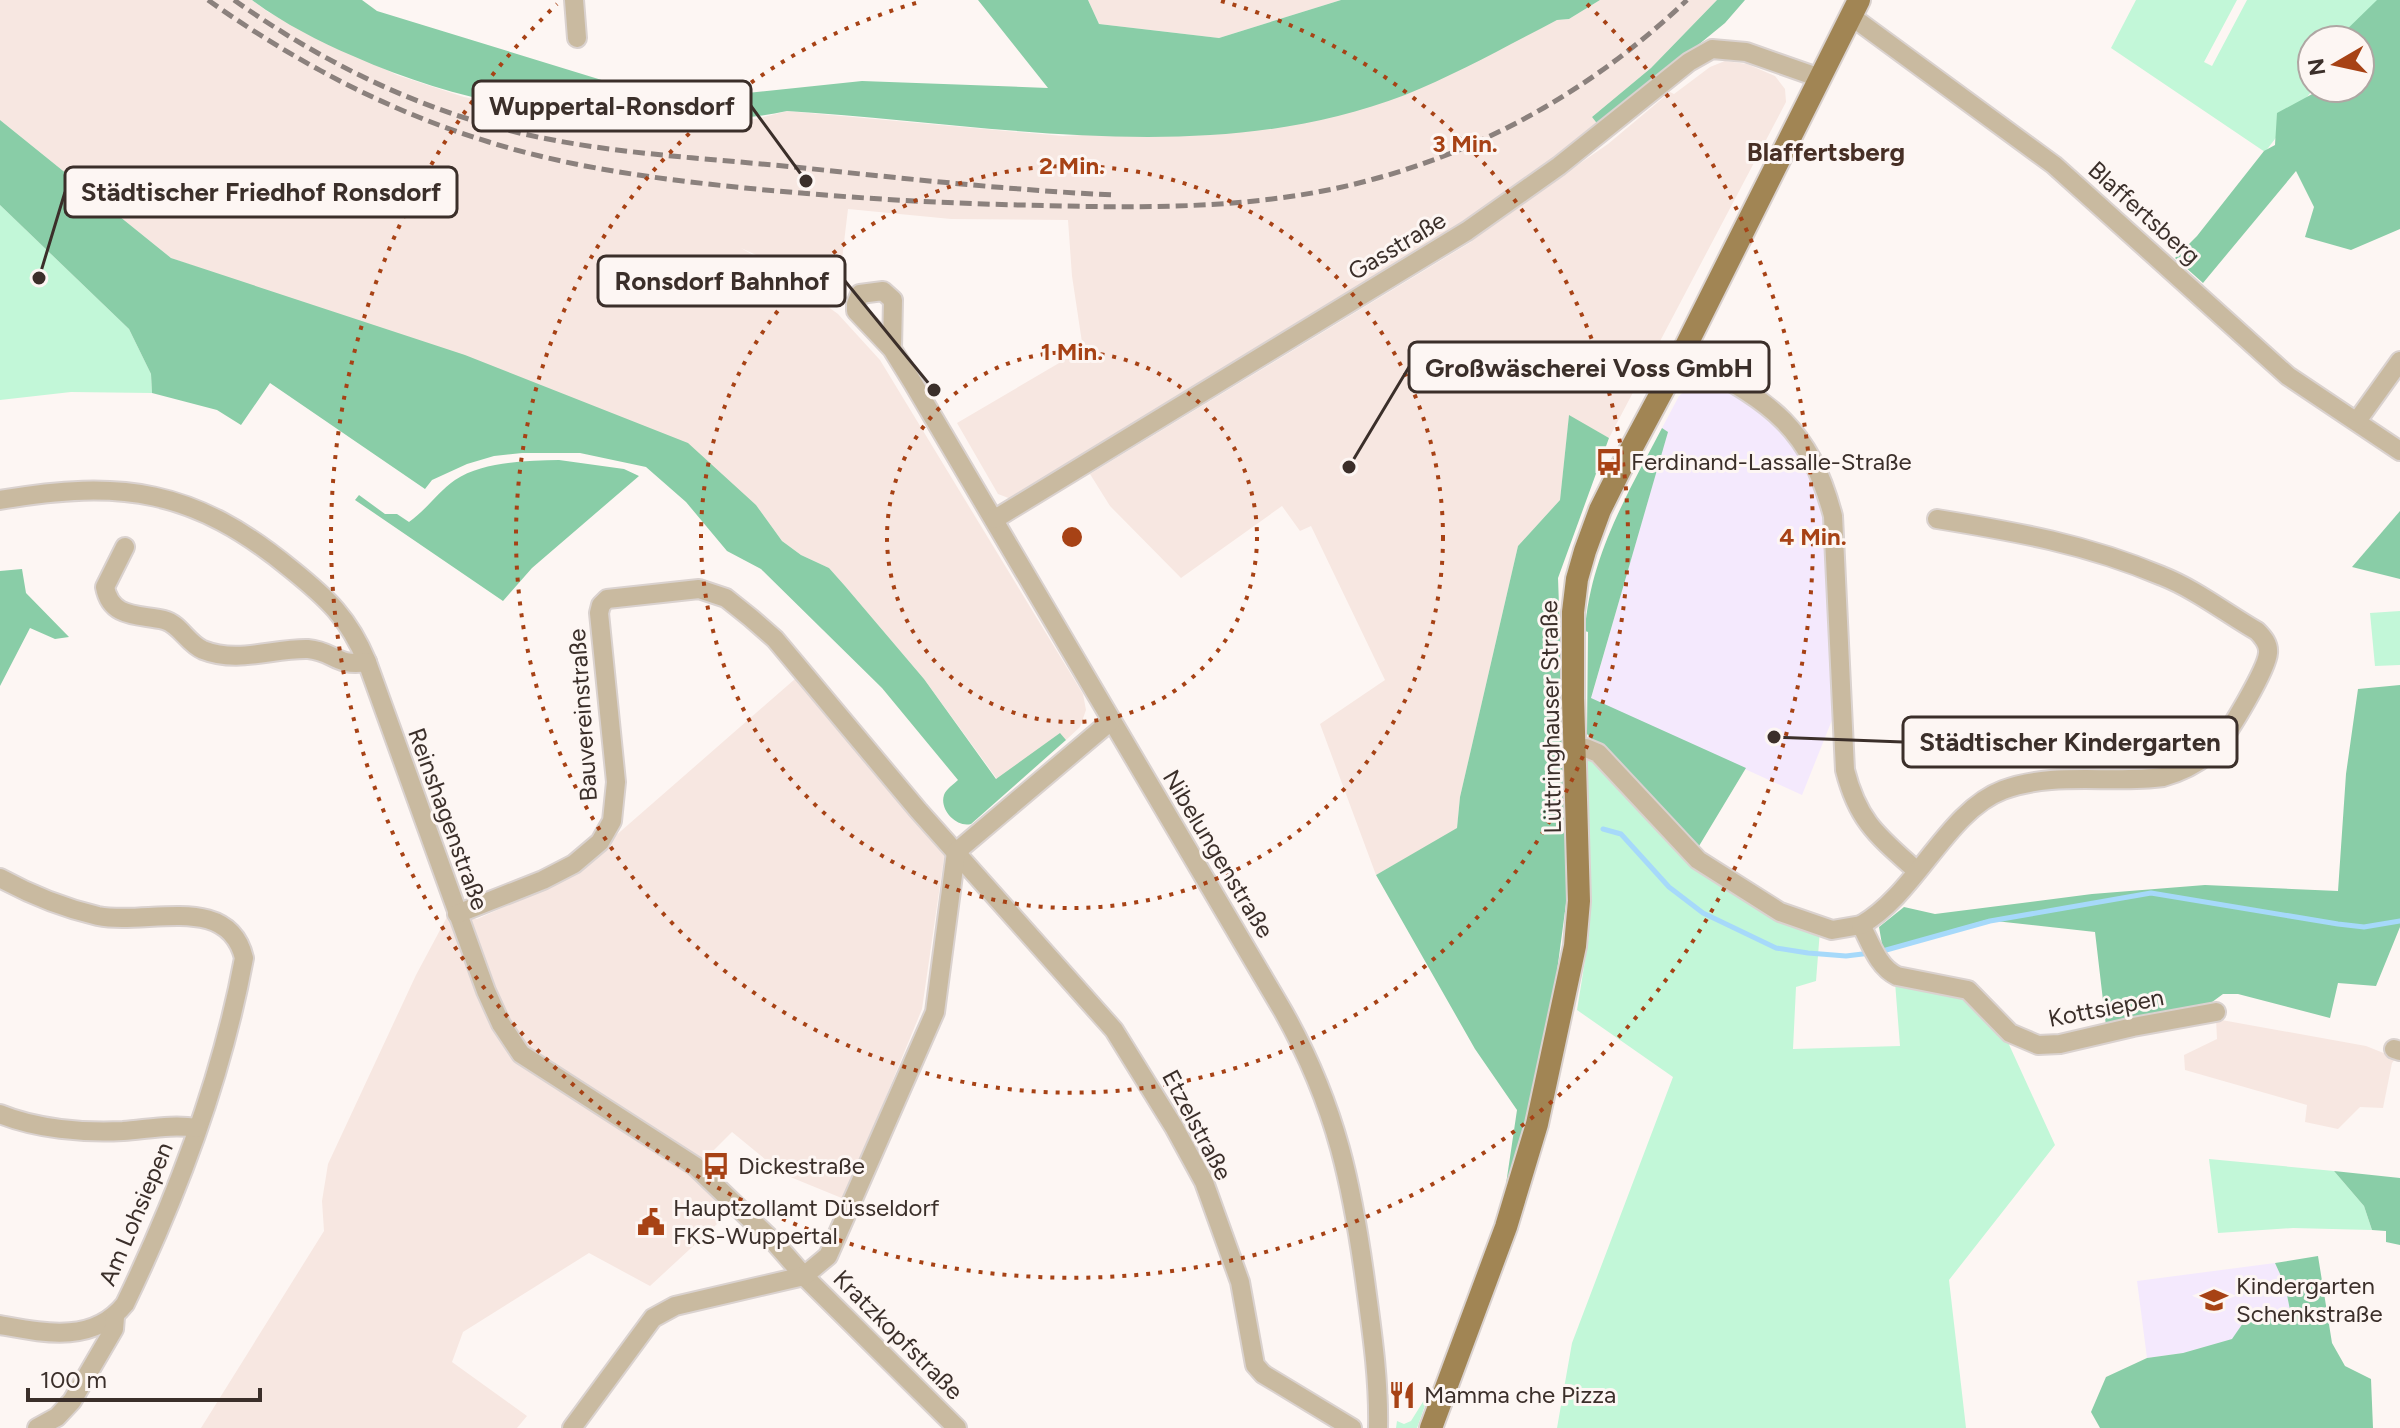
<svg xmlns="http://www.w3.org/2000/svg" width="2400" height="1428" font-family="Figtree,sans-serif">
	<rect width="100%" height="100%" fill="#fdf6f3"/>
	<g fill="#f7e7e1">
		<polygon points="0,0 252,0 268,12 397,75 464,97 531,111 605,118 756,119 787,111 1063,136 1298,123 1405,95 1557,20 1569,19 1600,0 1717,0 1651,68 1592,117 1599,126 1549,167 1532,172 1457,227 1372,280 1011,499 998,494 957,423 1083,349 1072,276 1068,220 951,219 848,209 838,293 741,248 772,266 838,314 880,360 1083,694 1086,710 1080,727 1066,740 1060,734 997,779 924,679 845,586 829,568 801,555 782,541 756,505 312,307 171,258 0,120"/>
		<polygon points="1088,0 1341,0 1219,38 1099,24"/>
		<polygon points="1725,61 1747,64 1775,76 1785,89 1786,102 1609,438 1569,416 1560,500 1518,546 1460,797 1457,829 1376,875 1320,724 1385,680 1311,526 1300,531 1282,506 1181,578 1110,506 1090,474 1471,242 1475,236 1608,144 1670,92 1674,94 1710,67"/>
		<polygon points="795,679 945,851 922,1009 844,1199 783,1174 732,1132 707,1157 694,1178 730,1212 650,1286 589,1253 463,1332 452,1362 527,1416 517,1428 201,1428 324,1231 322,1201 328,1164 416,975 447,917 477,919 566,879"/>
		<polygon points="2216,1019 2366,1046 2396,1058 2392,1063 2383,1108 2360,1107 2338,1129 2305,1122 2307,1105 2185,1070 2184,1055 2217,1039"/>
	</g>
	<g fill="#f4e9fd">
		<polygon points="1708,385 1738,396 1771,419 1799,454 1814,484 1825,530 1832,720 1802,795 1591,699 1667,433 1662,428 1679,396 1687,389"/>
		<polygon points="2275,1263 2285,1285 2291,1315 2243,1323 2233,1339 2183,1353 2147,1358 2137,1281"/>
	</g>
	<g fill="#c2f7d8">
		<polygon points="2136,0 2237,0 2204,62 2212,66 2247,0 2388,0 2354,40 2312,40 2312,88 2314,88 2265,152 2111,48"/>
		<polygon points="0,205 129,329 151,374 152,393 71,392 0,400"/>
		<polygon points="2400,611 2400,665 2375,666 2370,613"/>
		<polygon points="1586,754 1600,760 1693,861 1820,930 1816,981 1796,987 1793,1049 1900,1046 1895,982 1966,994 2006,1038 2055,1145 1949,1280 1966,1428 1557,1428 1572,1343 1673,1077 1577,1010 1589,936 1591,880"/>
		<polygon points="2209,1159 2334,1171 2364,1206 2372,1230 2293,1228 2218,1233"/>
		<polygon points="1431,1389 1417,1428 1396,1428 1397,1421 1404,1424 1411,1421"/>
	</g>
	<g fill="#89cda7">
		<path d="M252,0H362L377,11L670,101L862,81L1048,88L978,0H1088L1099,24L1219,38L1341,0H1600L1569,19L1557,20C1507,46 1457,74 1405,95C1207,171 991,123 787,111C748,120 712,119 673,118C555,118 462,104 353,56C318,41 283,23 252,0Z"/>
		<polygon points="1717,0 1745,0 1725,23 1599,126 1592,117 1651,68"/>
		<polygon points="2377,0 2400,0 2400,229 2351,250 2305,237 2314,207 2296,171 2203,283 2175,258 2197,236 2264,151 2275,145 2277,113 2316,92 2318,88 2360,88 2360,40 2336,40"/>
		<path d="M0,120L171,258L465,355L688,443L756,505L782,541L801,555L829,568L845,586L924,679L996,779L1060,733L1066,740L971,824C957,828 939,810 944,795C946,789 954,784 958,780L882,688L761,569L727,551L686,502L646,467L580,453H522L494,456L467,464L432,480L425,489L270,383L241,425L217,410L152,393L151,374L129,329L0,205Z"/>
		<polygon points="1569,415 1609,438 1558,578 1569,881 1552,1009 1522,1133 1505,1191 1517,1110 1475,1049 1376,875 1457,828 1460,797 1518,546 1560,500"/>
		<path d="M1662,428L1668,432L1591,698L1746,768L1696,851L1587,734L1588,632L1585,631C1590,556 1628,493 1662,428Z"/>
		<path d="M559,460L624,469L639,476L532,568L503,601L355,500L359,495L385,514H397L409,522C426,510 438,492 455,480C483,461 526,461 559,460Z"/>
		<polygon points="2400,511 2400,579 2352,567"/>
		<polygon points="22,569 26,593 69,637 55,639 30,628 0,686 0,571"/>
		<polygon points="2400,685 2400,927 2376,986 2338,983 2330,1018 2238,994 2223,994 2204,1008 2106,1026 2095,932 1986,920 1883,950 1879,927 1904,907 1935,914 2092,894 2205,885 2338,891 2346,774 2358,689"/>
		<polygon points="2334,1171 2400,1178 2400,1245 2386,1242 2386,1231 2372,1230 2364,1206"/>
		<polygon points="2318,1256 2332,1343 2345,1366 2371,1379 2373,1428 2100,1428 2091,1412 2106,1377 2147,1358 2183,1353 2232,1339 2243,1323 2291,1315 2285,1285 2275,1263"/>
	</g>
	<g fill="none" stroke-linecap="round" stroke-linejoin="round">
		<polyline stroke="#a6d9fa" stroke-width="5" points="1603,829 1621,834 1669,887 1703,913 1776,948 1808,953 1846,956 1879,952 1990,921 2151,893 2338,924 2364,927 2400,921"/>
		<g stroke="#dad2cf" stroke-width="22">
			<g id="minor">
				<polyline points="574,0 577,38"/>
				<polyline points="1851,16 2054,165 2288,376 2400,451"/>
				<path d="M892,349L893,300L883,291L860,294L856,304V311L892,349L913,383L1283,1011C1337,1107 1353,1187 1367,1295C1373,1339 1379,1383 1378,1428"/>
				<path d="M1682,354C1763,400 1807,418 1833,516L1845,770C1858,822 1879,837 1917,871"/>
				<polyline points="2357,421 2400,361"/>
				<path d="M0,500C121,479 194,489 291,569C327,598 349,618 367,662L486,991L501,1024L521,1054L695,1166L776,1244L804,1276L957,1428"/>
				<polyline points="995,519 1467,231 1559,166 1689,62 1712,49 1746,52 1820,78"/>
				<path d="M125,547L105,587C111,619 139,614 164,620C180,624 187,643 203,650C238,664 273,648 308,649C334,651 335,667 367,662"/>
				<path d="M1586,748L1598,753L1698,860L1780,912L1832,930L1861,925C1871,944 1878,967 1897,976L1968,990L2010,1033L2038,1045L2060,1044L2133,1027L2216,1012"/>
				<path d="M0,878C31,895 63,908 98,916C147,926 228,892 244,958C222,1078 178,1194 125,1304C93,1344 44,1333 0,1325"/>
				<polyline points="457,914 543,880 574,864 600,842 612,821 616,782 599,613 601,605 607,599 699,589 726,598 751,618 775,639 918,810 1114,1030 1174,1127 1204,1182 1240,1282 1255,1365 1263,1374 1352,1428"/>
				<path d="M1861,925C1916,894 1947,811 2003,790C2053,771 2111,784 2163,777C2184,771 2202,762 2217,746C2229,733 2267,669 2268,653C2269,644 2263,637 2257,631C2226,613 2195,589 2162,576C2086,544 2017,532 1937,519"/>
				<polyline points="2394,1049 2400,1051"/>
				<path d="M0,1114C36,1129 84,1133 123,1131C149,1129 172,1124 197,1128"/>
				<polyline points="37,1428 57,1417 72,1401 114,1329 115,1317"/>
				<polyline points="572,1428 653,1318 675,1306 804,1276 828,1256 935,1012 956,852 1111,721"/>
			</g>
		</g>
		<g stroke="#dad2cf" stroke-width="26">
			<polyline id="major" points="1431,1428 1506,1227 1537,1124 1575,946 1579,901 1573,698 1573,612 1577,579 1585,551 1600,510 1621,468 1682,354 1859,0"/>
		</g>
		<use href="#minor" stroke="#c9baa0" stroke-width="18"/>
		<use href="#major" stroke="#a18554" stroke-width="22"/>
		<g stroke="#8b817d" stroke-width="5" stroke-dasharray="12 6" stroke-linecap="butt">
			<path d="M208,0C294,61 387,111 489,142C572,168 658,179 745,188C837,197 929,203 1021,205C1140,208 1259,211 1374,179C1492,147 1599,84 1687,0"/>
			<path d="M234,0C322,62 418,110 524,134C612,154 704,158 794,167C900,178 1007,190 1114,195"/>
		</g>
	</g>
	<g fill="none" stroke="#a74215" stroke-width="4" stroke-dasharray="4 8">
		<circle cx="1072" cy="537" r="185"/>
		<circle cx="1072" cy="537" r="371"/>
		<path d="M1221 1A556 556 0 1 1 923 1"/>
		<path d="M1587 4A741 741 0 1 1 557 4"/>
	</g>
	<defs>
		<g id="bus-bare" transform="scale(2.16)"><path d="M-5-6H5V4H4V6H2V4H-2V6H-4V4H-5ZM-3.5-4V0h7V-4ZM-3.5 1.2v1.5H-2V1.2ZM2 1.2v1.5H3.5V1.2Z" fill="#a74215" stroke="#fdf6f3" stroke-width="2.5" paint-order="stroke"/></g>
		<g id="civic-bare" transform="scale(2.16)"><path d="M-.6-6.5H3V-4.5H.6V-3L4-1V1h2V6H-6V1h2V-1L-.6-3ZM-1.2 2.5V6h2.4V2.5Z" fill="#a74215" stroke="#fdf6f3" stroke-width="2.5" paint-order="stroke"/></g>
		<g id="school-bare" transform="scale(2.16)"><path d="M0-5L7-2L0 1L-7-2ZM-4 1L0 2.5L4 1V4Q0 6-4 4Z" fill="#a74215" stroke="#fdf6f3" stroke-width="2.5" paint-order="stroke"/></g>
		<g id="restaurant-bare" transform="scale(2.16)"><path d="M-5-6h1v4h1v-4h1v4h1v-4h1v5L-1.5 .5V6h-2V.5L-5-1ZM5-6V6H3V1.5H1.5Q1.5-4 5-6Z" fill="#a74215" stroke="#fdf6f3" stroke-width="2.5" paint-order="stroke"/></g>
	</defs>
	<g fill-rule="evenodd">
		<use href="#bus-bare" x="1609" y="462"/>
		<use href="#bus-bare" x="716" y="1166"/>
		<use href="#civic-bare" x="651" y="1222"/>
		<use href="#school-bare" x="2214" y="1300"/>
		<use href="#restaurant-bare" x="1402" y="1395"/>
	</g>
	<g text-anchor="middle" stroke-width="6" stroke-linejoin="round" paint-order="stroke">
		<g font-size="24" fill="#3b2f2a" stroke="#fdf6f3">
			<text transform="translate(2144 213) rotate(42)" y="8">Blaffertsberg</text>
			<text transform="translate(1397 246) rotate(-31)" y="8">Gasstraße</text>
			<text transform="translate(583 715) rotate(-94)" y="8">Bauvereinstraße</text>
			<text transform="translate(1551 717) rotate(-91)" y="8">Lüttringhauser Straße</text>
			<text transform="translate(448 819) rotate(70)" y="8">Reinshagenstraße</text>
			<text transform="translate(1218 854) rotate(59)" y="8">Nibelungenstraße</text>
			<text transform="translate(2106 1008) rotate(-11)" y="8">Kottsiepen</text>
			<text transform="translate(1197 1125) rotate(62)" y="8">Etzelstraße</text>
			<text transform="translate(136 1214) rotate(-67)" y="8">Am Lohsiepen</text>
			<text transform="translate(898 1335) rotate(45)" y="8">Kratzkopfstraße</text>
		</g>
		<g font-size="24" fill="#3b2f2a" stroke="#fdf6f3" text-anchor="start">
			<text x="1631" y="470">Ferdinand-Lassalle-Straße</text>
			<text x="738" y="1174">Dickestraße</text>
			<text x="673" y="1216">Hauptzollamt Düsseldorf<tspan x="673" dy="28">FKS-Wuppertal</tspan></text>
			<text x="2236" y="1294">Kindergarten<tspan x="2236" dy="28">Schenkstraße</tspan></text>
			<text x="1424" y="1403">Mamma che Pizza</text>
		</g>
		<g font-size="26" font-weight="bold" fill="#472f25" stroke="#fdf6f3">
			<text x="1826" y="161">Blaffertsberg</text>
		</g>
	</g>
	<circle cx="1072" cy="537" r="12" fill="#a74215" stroke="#fdf6f3" stroke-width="4"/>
	<g font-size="24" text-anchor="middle" font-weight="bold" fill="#a74215" stroke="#fdf6f3" stroke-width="6" stroke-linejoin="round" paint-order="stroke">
		<text x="1465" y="152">3 Min.</text>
		<text x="1072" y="174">2 Min.</text>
		<text x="1072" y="360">1 Min.</text>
		<text x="1813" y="545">4 Min.</text>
	</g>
	<path fill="none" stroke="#3b2f2a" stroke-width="3" d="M806 181L751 106M39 278L65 192M934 390L845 281M1349 467L1409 367M1774 737L1903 742"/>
	<g fill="#3b2f2a" stroke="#fdf6f3" stroke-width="3">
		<circle cx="806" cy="181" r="8"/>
		<circle cx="39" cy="278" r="8"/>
		<circle cx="934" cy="390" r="8"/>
		<circle cx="1349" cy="467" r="8"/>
		<circle cx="1774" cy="737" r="8"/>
	</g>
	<g fill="#fdf6f3" stroke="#3b2f2a" stroke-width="3">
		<rect x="473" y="81" width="278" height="50" rx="8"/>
		<rect x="65" y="167" width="392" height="50" rx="8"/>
		<rect x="598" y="256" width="247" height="50" rx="8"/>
		<rect x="1409" y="342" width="360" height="50" rx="8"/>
		<rect x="1903" y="717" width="334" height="50" rx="8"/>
	</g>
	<g font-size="26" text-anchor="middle" font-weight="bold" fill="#3b2f2a">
		<text x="612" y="115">Wuppertal-Ronsdorf</text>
		<text x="261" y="201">Städtischer Friedhof Ronsdorf</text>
		<text x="722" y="290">Ronsdorf Bahnhof</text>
		<text x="1589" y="377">Großwäscherei Voss GmbH</text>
		<text x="2070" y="751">Städtischer Kindergarten</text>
	</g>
	<g transform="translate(2336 64) rotate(261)"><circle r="38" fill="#fdf6f3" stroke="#afa6a3" stroke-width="2"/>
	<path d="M0-6L14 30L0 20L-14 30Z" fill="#a74215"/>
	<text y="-12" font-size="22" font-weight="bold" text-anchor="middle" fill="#3b2f2a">N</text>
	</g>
	<path d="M28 1388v12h232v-12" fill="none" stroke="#3b2f2a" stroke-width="4"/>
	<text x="40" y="1388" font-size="24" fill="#3b2f2a" stroke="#fdf6f3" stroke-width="6" paint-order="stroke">100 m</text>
</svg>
